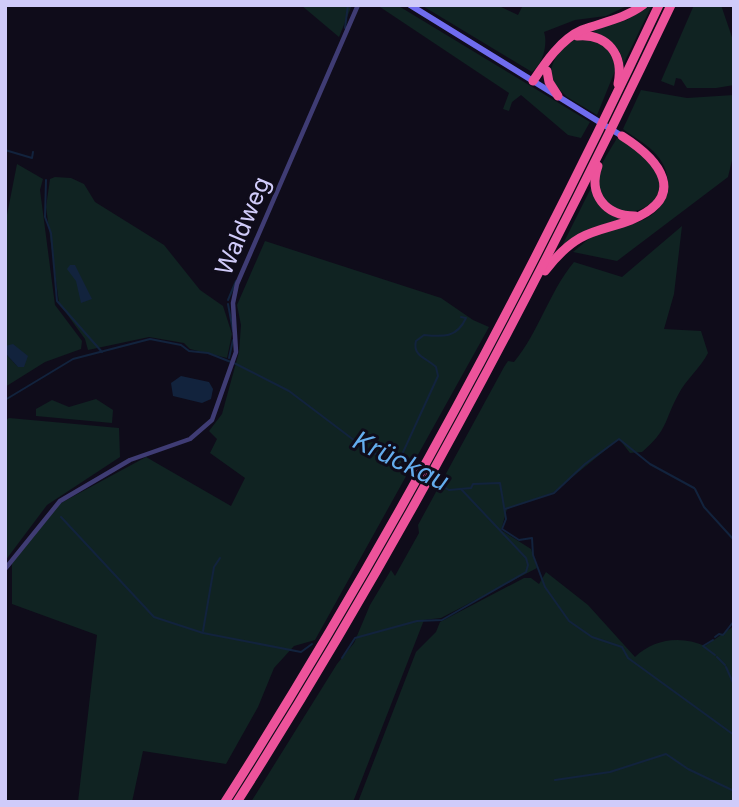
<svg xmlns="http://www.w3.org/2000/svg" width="739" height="807" font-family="Inter,sans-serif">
	<rect width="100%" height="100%" fill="#0f0c1a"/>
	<g fill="#102322">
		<polygon points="301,5 352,5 339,37"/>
		<polygon points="377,5 397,5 590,122 581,138 568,135 521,95 512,102 509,111 503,109 509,93"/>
		<path d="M421,5H497L518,15L523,5H629L606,16L575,20L544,32C548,44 543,64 532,72Z"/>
		<path d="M647,5H652L623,65C622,42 603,40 592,30L627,20Z"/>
		<polygon points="694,5 721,5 734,43 734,85 716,88 687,88 681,79 676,78 674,86 661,81"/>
		<path d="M578,38L606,43L617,66L597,115L567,97L551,81C548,61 562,47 578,38Z"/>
		<path d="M641,90L687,98L734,95V152L728,177L617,261L573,252C581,246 589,237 599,233C614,228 631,226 645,219C673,205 675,172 653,151C645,143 632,136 623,129Z"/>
		<path d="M617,138C630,146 647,154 655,167C682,211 598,234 597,183C597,167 610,151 617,138Z"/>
		<polygon points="17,164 43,179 40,190 55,305 82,341 81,349 45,362 5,387 5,353 18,367 5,346 5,225"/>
		<polygon points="55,177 71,178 84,184 95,202 164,245 200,290 223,306 232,334 227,358 190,349 184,343 149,337 88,350 85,339 59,303 46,207 50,179"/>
		<polygon points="592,186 601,208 622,219 591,228 561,248"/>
		<path d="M682,226L674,294L664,329L701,331L708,353C700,369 686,379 678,395C664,421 668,430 642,452L630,453L619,439L554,492L507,509L501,530L531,549L537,568L441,618L424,620L353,802H251L337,664L354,643L370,605L391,570L395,576L419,533L418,525L504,367L508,361L514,362C539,332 549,292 574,262L622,277Z"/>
		<polygon points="265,241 441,298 473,320 489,327 315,640 294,646 274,668 258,707 226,764 143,751 132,802 78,802 97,635 12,604 12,563 59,504 146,457 231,506 245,478 210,453 217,439 209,431 222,414 239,352 241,325 237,305"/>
		<polygon points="96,399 113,410 112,423 36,416 36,409 52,400 69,407"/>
		<polygon points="9,418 119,428 120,457 47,505 5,561 5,421"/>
		<path d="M546,572L588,605L635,657C653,639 681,635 705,646L734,626V802H358L416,652L436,632L440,622L524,578H531L539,584Z"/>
	</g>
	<g fill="#12233d">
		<polygon points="70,265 75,265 92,299 81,303 76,281 67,269"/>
		<polygon points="13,344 28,356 24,367 18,367 5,353 5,346"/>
		<polygon points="181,376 209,382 213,389 211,399 202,403 173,396 171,383"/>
	</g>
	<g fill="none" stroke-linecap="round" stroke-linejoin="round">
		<g stroke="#12233d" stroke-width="2">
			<polyline points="345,28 348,5"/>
			<polyline points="5,150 32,158 33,152"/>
			<polyline points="46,180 45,217 51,233 57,301 102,352"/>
			<polyline points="228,300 236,281"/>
			<polyline points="228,304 233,331"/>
			<polyline points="229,358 233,340"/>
			<polyline points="5,400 73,359 150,339 181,345 189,351 208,353 236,364 289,391 367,450 416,472"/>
			<path d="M399,461L438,376L436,367C427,358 412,356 416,341L424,335C443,337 457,338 466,318L461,317"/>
			<polyline points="433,481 449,490 471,488 473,484 500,483 506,519 502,529 519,540 532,538 533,555 545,587 569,621 592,637 622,647 628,658 734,735"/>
			<polyline points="695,489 704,507 734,540"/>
			<polyline points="505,509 554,493 585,464 619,439 650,464 694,488"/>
			<polyline points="61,517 154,617 203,633 301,652 312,644"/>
			<polyline points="203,631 214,567 220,558"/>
			<polyline points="715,637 719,634 723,635 734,621"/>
			<polyline points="713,640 703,646 715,655"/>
			<polyline points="717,657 725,665"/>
			<polyline points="342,658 355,638 417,621 442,620 526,572 528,565 526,558 461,489"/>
			<polyline points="726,667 734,685"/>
			<polyline points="555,780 610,772 666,754 688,769 734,791"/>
		</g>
		<polyline stroke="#3f3c74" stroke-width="4.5" points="5,569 60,501 130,460 190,439 212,420 236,352 233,303 237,284 358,5"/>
		<polyline stroke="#706cef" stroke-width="6" points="410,5 622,136"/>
		<g stroke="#ed539b" stroke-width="9">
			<path d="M577,36C608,33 624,55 618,84"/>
			<polyline points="547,71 549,82 558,96"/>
			<path d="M533,81C545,63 561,39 582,30C603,22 624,19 643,5"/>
			<path d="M598,166C588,194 605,216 635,216"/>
			<path d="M545,271C555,258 566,246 580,238C596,229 614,227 631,220C689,196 660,160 622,136"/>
			<path d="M225,802C388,546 530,279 659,5"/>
			<path d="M237,802C400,546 541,279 671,5"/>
		</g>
	</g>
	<g text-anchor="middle" stroke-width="6" stroke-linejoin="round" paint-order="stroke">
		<g font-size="24" fill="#d0cbf9" stroke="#0f0c1a">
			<text transform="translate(243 226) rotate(-67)" y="8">Waldweg</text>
		</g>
		<g font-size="26" font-style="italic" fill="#64adee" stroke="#0f0c1a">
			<text transform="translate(401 461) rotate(26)" y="9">Krückau</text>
		</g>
	</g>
	<rect width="739" height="807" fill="none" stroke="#d0cbf9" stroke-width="14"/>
</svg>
